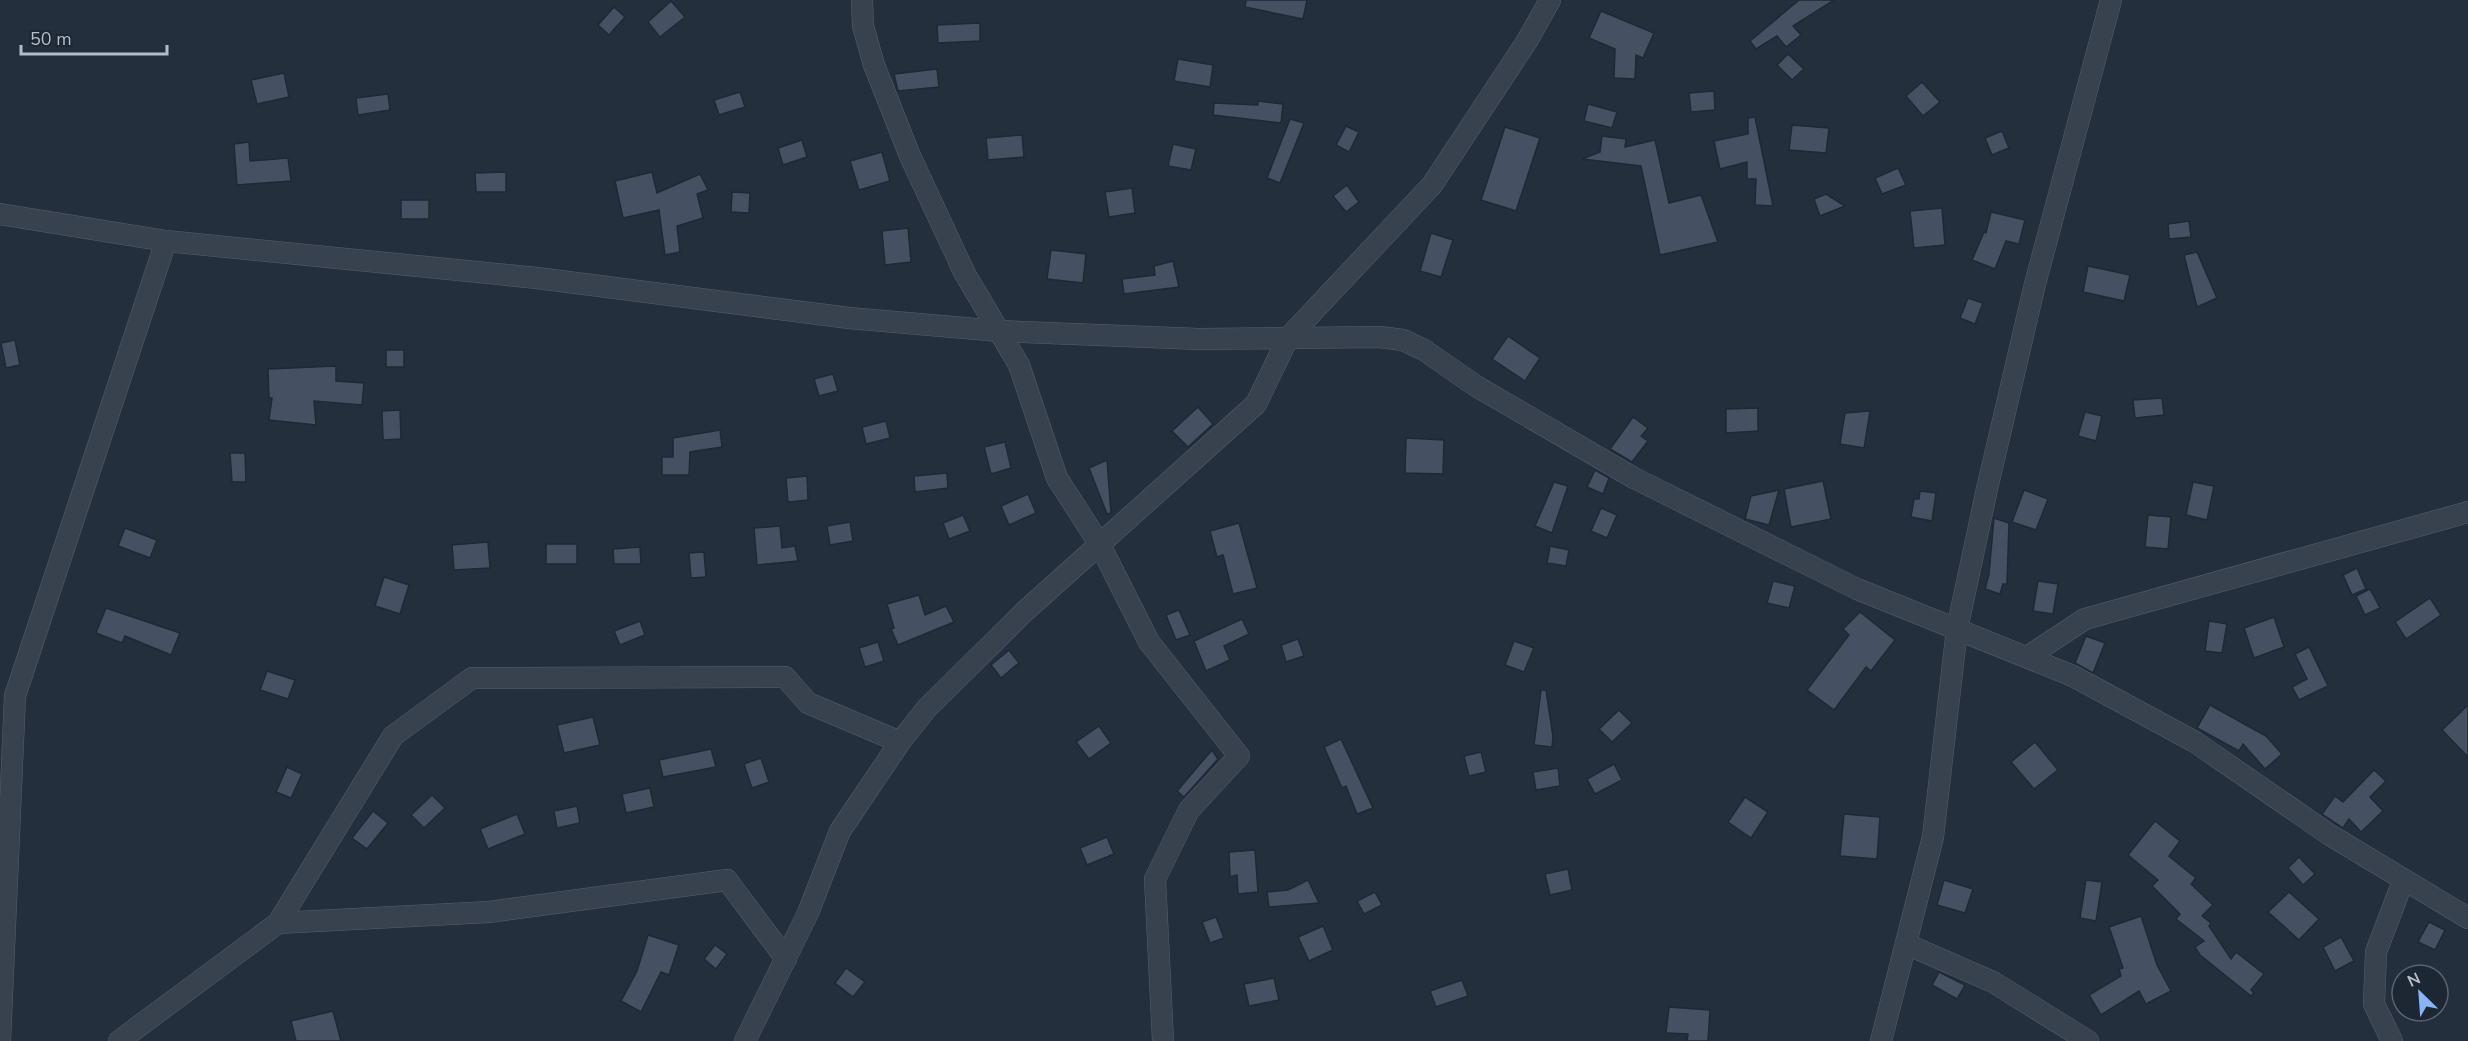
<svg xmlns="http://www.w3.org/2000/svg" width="2468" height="1041" font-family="'Nunito Sans',sans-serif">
	<rect width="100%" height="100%" fill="#242f3e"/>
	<g fill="#455162" stroke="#1f2835" stroke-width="1.5">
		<polygon points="1246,0 1307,0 1303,19 1245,7"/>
		<polygon points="1799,0 1834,0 1793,26 1801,35 1786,47 1777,36 1756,49 1750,41"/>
		<polygon points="671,1 685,17 660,37 648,22"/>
		<polygon points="614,7 625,17 609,35 598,25"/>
		<polygon points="1601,11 1654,33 1643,58 1636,55 1635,79 1614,78 1615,49 1589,38"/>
		<polygon points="980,23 980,41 938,43 937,25"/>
		<polygon points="1788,54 1804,69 1792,80 1777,65"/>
		<polygon points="1178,59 1213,65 1210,87 1174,81"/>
		<polygon points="937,69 939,87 898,91 894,74"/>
		<polygon points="284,73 289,97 257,104 251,80"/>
		<polygon points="1922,82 1940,102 1923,116 1906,96"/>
		<polygon points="1714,91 1715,110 1691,112 1689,93"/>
		<polygon points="740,92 745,107 719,115 714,100"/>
		<polygon points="388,94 390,110 358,115 356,98"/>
		<polygon points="1258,101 1283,104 1281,123 1213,115 1214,103 1258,105"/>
		<polygon points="1588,104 1617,112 1612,128 1584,121"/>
		<polygon points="1755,117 1758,132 1773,206 1755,205 1756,179 1747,179 1747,162 1720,169 1714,141 1748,134 1748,118"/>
		<polygon points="1290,119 1304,123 1280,183 1267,178"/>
		<polygon points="1792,125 1829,128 1826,153 1789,150"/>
		<polygon points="1346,126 1359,132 1349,152 1336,145"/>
		<polygon points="1505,127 1540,138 1516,211 1481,200"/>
		<polygon points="2002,131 2009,148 1992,155 1985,138"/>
		<polygon points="1022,135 1024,157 988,160 986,138"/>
		<polygon points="1602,136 1626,139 1625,147 1655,140 1669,203 1701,195 1718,242 1660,255 1641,166 1582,159 1600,152"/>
		<polygon points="802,140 807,157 783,165 778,148"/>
		<polygon points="249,142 250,161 288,158 291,181 237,185 234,144"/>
		<polygon points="1173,144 1196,149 1191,170 1168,166"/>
		<polygon points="882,152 890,181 859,190 850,161"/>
		<polygon points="1898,168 1906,185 1882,194 1875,178"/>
		<polygon points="506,172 506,192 476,192 475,173"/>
		<polygon points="652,172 657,193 700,174 708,190 697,194 703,218 677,226 680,252 665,255 659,210 623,218 615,181"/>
		<polygon points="1347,185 1359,202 1346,212 1333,196"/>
		<polygon points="1132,188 1135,213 1109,217 1105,192"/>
		<polygon points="732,192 750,193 749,213 731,212"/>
		<polygon points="1826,194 1845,206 1820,216 1814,199"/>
		<rect x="401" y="200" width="28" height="19"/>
		<polygon points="1942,208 1945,245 1914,248 1910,211"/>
		<polygon points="1991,212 2025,220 2019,244 2006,241 1995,269 1972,260 1984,232 1986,233"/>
		<polygon points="2189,221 2191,237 2169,239 2168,224"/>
		<polygon points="908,228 911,262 885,265 882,231"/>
		<polygon points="1431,233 1453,240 1441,277 1420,271"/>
		<polygon points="1051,250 1086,254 1083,283 1047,279"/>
		<polygon points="2197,252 2217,298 2197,307 2184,255"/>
		<polygon points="1173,261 1179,287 1124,294 1122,279 1155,275 1154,266"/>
		<polygon points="2088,266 2130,275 2124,301 2083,292"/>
		<polygon points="1968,298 1983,303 1975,324 1960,318"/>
		<polygon points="1508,336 1540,358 1525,381 1492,359"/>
		<polygon points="15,340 20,365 6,368 1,343"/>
		<rect x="386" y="350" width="18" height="17"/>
		<polygon points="336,366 336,381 364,383 362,405 314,401 316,425 269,420 272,398 269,398 268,369"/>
		<polygon points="833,374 838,391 819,396 814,379"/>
		<polygon points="2162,398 2164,415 2135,418 2133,400"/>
		<polygon points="1198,407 1213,424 1188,447 1172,431"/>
		<polygon points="1758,408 1758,431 1726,433 1726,409"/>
		<polygon points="400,410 401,439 383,440 382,411"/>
		<polygon points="1870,411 1864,448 1840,444 1845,413"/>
		<polygon points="2085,412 2102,416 2096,441 2078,436"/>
		<polygon points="1633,417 1648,428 1641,436 1648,441 1632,462 1610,449"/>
		<polygon points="886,421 890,438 866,444 862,427"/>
		<polygon points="720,430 722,447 690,452 689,475 662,475 662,457 673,457 673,438"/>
		<polygon points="1406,438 1444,440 1443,474 1405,473"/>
		<polygon points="1005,442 1011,468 991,474 984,447"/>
		<polygon points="230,453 245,453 246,482 232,482"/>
		<polygon points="1107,460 1111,513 1107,514 1089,468"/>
		<polygon points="1595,470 1609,478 1603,494 1587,487"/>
		<polygon points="947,473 948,488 915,492 914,476"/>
		<polygon points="807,476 808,500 788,502 786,478"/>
		<polygon points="1823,481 1831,519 1791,527 1784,489"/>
		<polygon points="1554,482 1568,486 1552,533 1535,526"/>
		<polygon points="2193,482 2214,486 2207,520 2186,515"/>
		<polygon points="1779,490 1769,525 1745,519 1751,496"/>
		<polygon points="2024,490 2048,499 2036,530 2012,522"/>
		<polygon points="1920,491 1936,493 1932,521 1911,517 1914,499 1919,499"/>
		<polygon points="1028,494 1036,513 1009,525 1001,506"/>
		<polygon points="1601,508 1617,515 1607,538 1591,531"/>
		<polygon points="963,515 970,531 949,539 943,523"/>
		<polygon points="2148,515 2171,517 2168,549 2145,547"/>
		<polygon points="1994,518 2009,523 2007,584 2003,584 2000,594 1985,589 1989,574"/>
		<polygon points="850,522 853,541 830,545 827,526"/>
		<polygon points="1239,523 1257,588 1233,594 1223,555 1217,557 1210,531"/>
		<polygon points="780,526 782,548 795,546 798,561 757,565 754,528"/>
		<polygon points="125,528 157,540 150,558 118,546"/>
		<polygon points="488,542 490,568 454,570 452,545"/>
		<rect x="546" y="544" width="31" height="20"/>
		<polygon points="1550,546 1569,550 1566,566 1547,563"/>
		<polygon points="640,547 641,564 614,564 613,549"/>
		<polygon points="704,552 706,577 691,578 689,553"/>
		<polygon points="2357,568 2366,589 2352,595 2343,575"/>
		<polygon points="384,577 409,585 400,614 375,606"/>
		<polygon points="1773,581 1795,586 1789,608 1767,603"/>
		<polygon points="2038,581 2058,584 2053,614 2033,611"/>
		<polygon points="2370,589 2380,608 2365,615 2356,596"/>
		<polygon points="919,595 925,615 946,606 954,622 898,645 891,629 894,628 887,604"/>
		<polygon points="2430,598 2441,615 2406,639 2395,622"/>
		<polygon points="106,608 180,633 171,655 125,636 122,643 96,633"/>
		<polygon points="1179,610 1190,635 1176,640 1166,615"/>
		<polygon points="1860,612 1895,640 1871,671 1866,667 1834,710 1807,690 1849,635 1843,629"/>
		<polygon points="2274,617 2284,647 2254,658 2244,628"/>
		<polygon points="1242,619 1249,634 1224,646 1230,660 1206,671 1194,641"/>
		<polygon points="640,621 645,635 620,645 614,631"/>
		<polygon points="2209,621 2227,624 2222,653 2205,651"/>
		<polygon points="2086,636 2105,643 2093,673 2075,663"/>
		<polygon points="1298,639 1304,656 1286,662 1281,645"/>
		<polygon points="1514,641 1534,648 1524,672 1505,665"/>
		<polygon points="878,642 884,661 865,667 859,648"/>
		<polygon points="2309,647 2328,686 2299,700 2292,687 2307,679 2295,654"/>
		<polygon points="1009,650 1019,663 1001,678 991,665"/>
		<polygon points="267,671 295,680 288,699 260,690"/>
		<polygon points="1541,690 1546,690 1553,737 1552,747 1534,745"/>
		<polygon points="2210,705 2266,736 2282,754 2265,769 2243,744 2239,751 2197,728"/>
		<polygon points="2468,705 2468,757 2442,730"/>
		<polygon points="1619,710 1632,723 1612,742 1599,729"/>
		<polygon points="593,717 600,745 564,753 557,725"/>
		<polygon points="1099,726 1111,743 1089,759 1076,742"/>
		<polygon points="1341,739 1373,808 1357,814 1346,786 1342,788 1324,747"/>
		<polygon points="2035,742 2058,770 2034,789 2011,762"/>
		<polygon points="711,749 716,767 663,777 659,760"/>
		<polygon points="1212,750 1218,759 1184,797 1177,791"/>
		<polygon points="1481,752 1486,772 1469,776 1464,756"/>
		<polygon points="761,758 769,782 752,788 744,764"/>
		<polygon points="1614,764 1622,780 1595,794 1587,779"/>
		<polygon points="287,767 302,774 291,798 276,792"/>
		<polygon points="1558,768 1560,786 1536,790 1533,772"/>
		<polygon points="2374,770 2386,781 2370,797 2383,811 2361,832 2349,819 2343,828 2322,814 2335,796 2343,802"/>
		<polygon points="650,788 654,807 626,813 622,794"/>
		<polygon points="432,795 445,808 424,828 411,815"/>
		<polygon points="1745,797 1768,812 1751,838 1728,822"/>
		<polygon points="577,806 580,823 557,828 554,811"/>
		<polygon points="373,811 388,823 367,849 352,838"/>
		<polygon points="517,814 525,834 488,849 480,829"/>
		<polygon points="1844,814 1880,817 1877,859 1840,856"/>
		<polygon points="2155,821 2180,841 2169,856 2196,878 2191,884 2213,905 2202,916 2211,923 2209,926 2231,959 2236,952 2264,974 2251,990 2254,993 2251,996 2200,955 2195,947 2204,941 2176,919 2180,914 2152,886 2158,880 2128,855"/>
		<polygon points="1107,837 1114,854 1087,865 1080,848"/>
		<polygon points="1255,850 1258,892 1238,894 1237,875 1230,877 1229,852"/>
		<polygon points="2299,857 2315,874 2303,885 2288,868"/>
		<polygon points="1568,869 1572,890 1550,895 1545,874"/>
		<polygon points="1308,880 1319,903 1269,907 1267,892 1288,890"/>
		<polygon points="1944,880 1973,889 1965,913 1937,905"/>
		<polygon points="2086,880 2102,882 2096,921 2080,918"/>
		<polygon points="1375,892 1382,905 1364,914 1357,901"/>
		<polygon points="2289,892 2319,919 2299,940 2268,912"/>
		<polygon points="2141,916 2157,965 2171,991 2146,1004 2139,991 2101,1015 2089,995 2121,976 2119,969 2123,968 2109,927"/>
		<polygon points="1216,917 1224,938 1210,943 1202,922"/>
		<polygon points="2429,922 2445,930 2435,950 2418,942"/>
		<polygon points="1323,926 1333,950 1309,961 1298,937"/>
		<polygon points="648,935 679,945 669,975 661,972 641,1012 621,1001 637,971"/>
		<polygon points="2341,937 2354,961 2335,971 2323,947"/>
		<polygon points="715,945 727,954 716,969 704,959"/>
		<polygon points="846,968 865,982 853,997 835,983"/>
		<polygon points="1939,972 1965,985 1957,999 1932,985"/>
		<polygon points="1274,978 1279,1000 1249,1006 1244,984"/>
		<polygon points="1462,980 1468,996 1436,1007 1430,991"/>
		<polygon points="1669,1007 1710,1010 1708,1041 1687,1041 1688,1034 1666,1033"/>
		<polygon points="333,1011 341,1041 296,1041 291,1021"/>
	</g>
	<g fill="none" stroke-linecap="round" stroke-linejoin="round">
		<g stroke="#565f6c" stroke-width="22">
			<g id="street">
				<polyline points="862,0 863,26 874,65 910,156 965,274 1019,365 1057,478 1100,545 1149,642 1239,756 1189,810 1155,879 1163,1041"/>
				<polyline points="0,214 166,241 537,278 849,318 999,331 1199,339 1380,337 1403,340 1424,350 1476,386 1634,478 1857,589 2073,676 2195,742 2330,835 2468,918"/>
				<polyline points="2027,657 2085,619 2468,512"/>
				<polyline points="278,923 393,736 472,678 785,677 808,703 900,742 927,708 1024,612 1256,404 1288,338 1432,185 1527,41 1550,0"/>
				<polyline points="1906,944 1993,982 2088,1041"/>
				<polyline points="0,1041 15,696 166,241"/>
				<polyline points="119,1041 278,923 489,912 727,880 786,959"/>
				<polyline points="745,1041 808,913 840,831 900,742"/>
				<polyline points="1881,1041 1933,837 1957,629 1987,489 2035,284 2111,0"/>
				<polyline points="2392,1041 2374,1004 2376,952 2403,881"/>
			</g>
		</g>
		<use href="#street" stroke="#38414e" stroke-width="21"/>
	</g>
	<g transform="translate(2420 993) rotate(335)"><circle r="28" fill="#1d2633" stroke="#59626f" stroke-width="1.5"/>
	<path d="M0-4.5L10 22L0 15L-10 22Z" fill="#8ab4f8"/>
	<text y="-9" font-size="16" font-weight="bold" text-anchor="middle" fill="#b4bcc9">N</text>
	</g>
	<path d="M21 45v9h146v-9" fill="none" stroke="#b4bcc9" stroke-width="3"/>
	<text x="30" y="45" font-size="18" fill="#b4bcc9" stroke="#1d2633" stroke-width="4.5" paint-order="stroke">50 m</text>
</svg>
